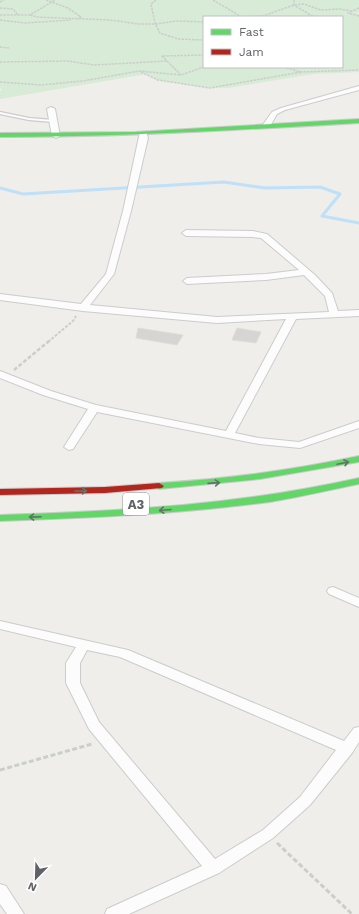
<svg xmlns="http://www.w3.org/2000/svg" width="359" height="914" font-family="'Work Sans',sans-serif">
	<rect width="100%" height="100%" fill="#efeeea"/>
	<path fill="#d8ebd6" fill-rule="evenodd" d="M0,0H359V12L356,13L359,14V72L313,74L228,88L202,87L158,80L147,74L0,99V91L2,90L0,88ZM204,17H342V67H204Z"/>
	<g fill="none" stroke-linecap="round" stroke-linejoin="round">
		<polyline stroke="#bfe0f9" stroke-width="3" points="0,188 23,194 224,182 265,188 320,187 340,194 322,216 359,223"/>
	</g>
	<g fill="#d6d5d3" stroke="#deddd9">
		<polygon points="138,328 183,335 177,345 136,338"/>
		<polygon points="237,328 261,332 256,343 232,340"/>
	</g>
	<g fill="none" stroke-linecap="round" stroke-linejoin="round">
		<g stroke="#cbcccc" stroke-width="2.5">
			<polygon id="lane" points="0,112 29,118 53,120 55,121 53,122 29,120 0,114"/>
		</g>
		<g stroke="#cbcccc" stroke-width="2">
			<g id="street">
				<polygon points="359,86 359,90 285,110 277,114 269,128 263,128 262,126 272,112 281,108"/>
				<polygon points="51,107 55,109 60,136 56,138 52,136 47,109"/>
				<polygon points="140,132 146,132 148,138 131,211 114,274 90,305 217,317 329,312 325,296 304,275 266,280 187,284 183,281 187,278 266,274 299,270 261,238 253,237 186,236 182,233 186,230 253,231 267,234 315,275 332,293 338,311 359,310 359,316 296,319 235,433 259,438 299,442 359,421 359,428 300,448 259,444 97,412 73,449 69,450 64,447 88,409 43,395 0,378 0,371 51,391 96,405 226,431 286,319 217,323 83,311 0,300 0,294 81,304 106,274 123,211"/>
				<polygon points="333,587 359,598 359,607 329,594 327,591 329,588"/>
				<path d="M0,621L128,650L344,741L354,728L359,727V742L352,753L310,805L273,838L219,873L129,914H105L107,909L202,866L89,729L66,683V663L76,647L0,629ZM87,650L120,657L336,750L300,797L263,830L215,859L99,722L80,683V663Z"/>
				<polygon points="0,884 6,886 24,914 7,914 0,904"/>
			</g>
		</g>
		<g stroke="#cacacb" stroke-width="2">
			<g id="fast">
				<path d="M359,119V123C239,130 120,137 0,137V133L135,132Z"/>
				<path d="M359,456V462L260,479L159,489L154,486L159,483C226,479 293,470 359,456Z"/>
				<path d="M359,478V484C329,490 300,497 270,502C180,514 90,518 0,521V515C123,511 238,505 359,478Z"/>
			</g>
		</g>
		<g stroke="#cacacb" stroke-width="2">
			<polygon id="jam" points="159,483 164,486 162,488 105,493 0,495 0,489 105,487"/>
		</g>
		<g stroke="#cacfcc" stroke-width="1.5" stroke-dasharray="2.5 1" stroke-linecap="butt">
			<polyline points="46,0 68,8 81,17 78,18"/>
			<polyline points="156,0 151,4 155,23 160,33 178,39 204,40"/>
			<polyline points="213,0 240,16"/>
			<polyline points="294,0 294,5 314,17"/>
			<polyline points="0,2 4,0"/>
			<polyline points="0,8 13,9 18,15"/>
			<polyline points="359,8 348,13 359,16"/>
			<polyline points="0,15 30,15 55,0"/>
			<polyline points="30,15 37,17 110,20 138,24 156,24 177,21 204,22"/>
			<polyline points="237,17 263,16 294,5 304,4 321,10 340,9 351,11"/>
			<polyline points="0,20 25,23 71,20"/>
			<polyline points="0,47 9,48"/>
			<polyline points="204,55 162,56 181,75 204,67"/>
			<polyline points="0,62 68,61 94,65 167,61"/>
			<polyline points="283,67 301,72 359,70"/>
			<polyline points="141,72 158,80 210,88 301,72"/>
			<polyline points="0,82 41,85 83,81 139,71 181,75"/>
		</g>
		<polyline stroke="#cacfcc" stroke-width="2" stroke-dasharray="3 1.5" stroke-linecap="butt" points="48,342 73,321 76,316"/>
		<polyline stroke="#cacfcc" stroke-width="2.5" stroke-dasharray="4 2" stroke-linecap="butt" points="14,370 49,341"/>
		<g stroke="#cacfcc" stroke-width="3" stroke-dasharray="5 2.5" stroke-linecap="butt">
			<polyline points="0,770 92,744"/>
			<polyline points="277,843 352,914"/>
		</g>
		<use href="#lane" fill="#fdfcfc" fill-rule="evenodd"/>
		<use href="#street" fill="#fdfcfc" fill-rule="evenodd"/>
		<use href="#fast" fill="#63d668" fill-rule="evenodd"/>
		<use href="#jam" fill="#b3261e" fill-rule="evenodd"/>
	</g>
	<defs><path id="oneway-shaft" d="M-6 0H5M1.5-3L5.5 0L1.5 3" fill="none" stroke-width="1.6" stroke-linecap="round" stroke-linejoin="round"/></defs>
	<g stroke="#607468">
		<use href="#oneway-shaft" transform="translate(343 463) rotate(-12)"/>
		<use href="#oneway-shaft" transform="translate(214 483) rotate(-4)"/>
		<use href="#oneway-shaft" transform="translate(81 491) rotate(-1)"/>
		<use href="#oneway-shaft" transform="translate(165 510) rotate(175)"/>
		<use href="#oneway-shaft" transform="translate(35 517) rotate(178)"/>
	</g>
	<g text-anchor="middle" stroke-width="4" stroke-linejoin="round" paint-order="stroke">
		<rect fill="#fff" stroke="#8f9295" stroke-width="1" x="123" y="493" width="26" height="22" rx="3"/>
		<g font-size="13" font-weight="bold" fill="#5f6368">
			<text x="136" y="509">A3</text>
		</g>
	</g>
	<rect x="203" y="16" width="140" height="52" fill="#ffffff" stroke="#bfc1c3"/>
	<rect x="211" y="29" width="20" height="6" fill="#63d668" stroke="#bfc1c3"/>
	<text x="239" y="36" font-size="12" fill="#5f6368">Fast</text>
	<rect x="211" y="49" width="20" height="6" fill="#b3261e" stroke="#bfc1c3"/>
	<text x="239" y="56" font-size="12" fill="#5f6368">Jam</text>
	<g transform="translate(36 878) rotate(203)" stroke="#ffffff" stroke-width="3" paint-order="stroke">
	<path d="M0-3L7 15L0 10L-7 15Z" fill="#5f6368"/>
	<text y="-6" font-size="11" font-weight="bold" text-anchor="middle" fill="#5f6368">N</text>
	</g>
</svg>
